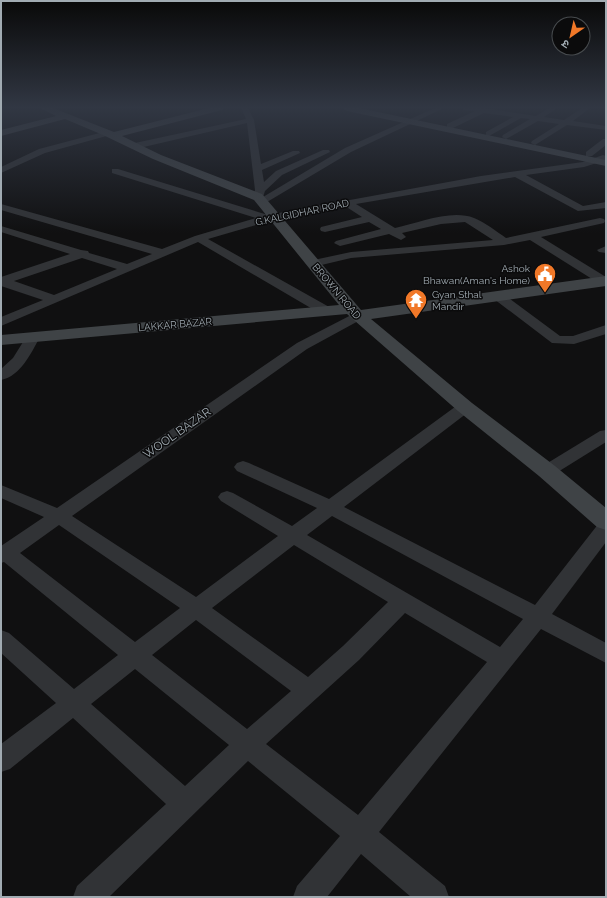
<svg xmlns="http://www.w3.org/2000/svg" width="607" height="898" font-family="Raleway,'Noto Sans Devanagari',sans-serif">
	<rect width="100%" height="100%" fill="#101011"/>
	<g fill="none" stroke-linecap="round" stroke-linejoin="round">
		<g fill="#313336" fill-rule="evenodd">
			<polygon points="241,108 248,108 254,120 261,164 293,151 299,151 300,153 262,170 264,182 276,171 323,150 329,150 330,152 282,175 265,191 263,197 345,148 435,108 444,108 351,152 262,205 258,204 257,202 259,200 253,197 255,190 247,123 135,149 131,146 135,143 246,119"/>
			<polygon points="463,108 484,108 536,116 549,108 557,108 544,117 564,120 582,108 590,108 573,121 606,126 606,130 567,125 535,145 531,143 532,141 559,124 538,121 506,139 502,137 503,135 530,119 521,118 489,136 486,136 486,132 513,117 484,113 453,128 447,128 447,124 475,111 463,110"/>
			<polygon points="107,131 111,133 110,135 45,153 1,173 1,167 39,149"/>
			<polygon points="603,139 606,139 606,145 592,156 586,156 586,152"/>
			<path d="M603,155L606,156V160L584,167L526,175L583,206L606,202V208L578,211L515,177L356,204L395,228C419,223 451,209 474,218C486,223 496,231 506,238L600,218L604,219L605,221L604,223L541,237L606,277V284H600L530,240L504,245L351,258L313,267L309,265L307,263L309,261L351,252L493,240L465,222L441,224L402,233L406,237L401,240L389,234L340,246L334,243L336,241L381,229L369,222L325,232L321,231L320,229L321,227L362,217L345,206L276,219L208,239L331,308L333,311L331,314H321L198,242L1,326V317L43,300L1,286V277L70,254L1,232V226L81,250L88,251L89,253L127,264L152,254L1,210V204L162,249L195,236L256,218L112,173V169H118L268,215L481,176L583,162ZM82,258L117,269L54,295L14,281Z"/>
			<polygon points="606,246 606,253 599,252 597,250"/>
			<polygon points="498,292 502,293 560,336 573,336 606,325 606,334 574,344 552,343 494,299 492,296"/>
			<path d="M357,312L362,313L364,316L362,319L307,349L72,516L196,597L278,536L221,501L218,497L221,493L227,491L233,493L292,526L317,508L237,471L234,467L237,463L243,461L249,463L329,499L459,404H471L473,407L471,410L344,507L535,605L599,523L606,521V542L552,614L606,643V663L541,629L379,832L445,886L449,897H411L361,854L327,897H293L297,886L340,836L248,761L109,897H73L77,886L166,804L73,718L10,769L1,772V744L56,703L1,653V630L9,633L74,689L118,655L4,562L1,563V546L44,517L1,498V485L57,508L297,343ZM332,516L523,619L500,647L307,535ZM59,525L180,608L135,642L20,553ZM294,545L388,602L343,646L308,677L212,608ZM405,613L487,662L358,815L266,744L359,660ZM196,620L291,691L247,729L152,655ZM135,669L229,745L185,786L91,704Z"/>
			<path d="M33,333L38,334L40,337C31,353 21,376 1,380V369L13,358L28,334Z"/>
			<polygon points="606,430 606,442 553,475 547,477 541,475 538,471 541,467 600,431"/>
		</g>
		<g fill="#3f4346" fill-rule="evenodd">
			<polygon points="40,108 53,108 114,132 209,108 224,108 222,110 122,136 161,155 262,194 361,310 606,276 606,286 371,319 472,403 555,466 606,508 606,530 597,527 539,476 458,411 347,314 1,345 1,335 339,305 254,200 153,159 103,135 65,119 1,136 1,130 56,116"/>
			<polygon points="342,108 359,108 606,160 606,166 347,111"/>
		</g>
	</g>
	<linearGradient id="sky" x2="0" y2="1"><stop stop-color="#090909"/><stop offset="0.46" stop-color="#313743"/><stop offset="1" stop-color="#313743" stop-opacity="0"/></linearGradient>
	<rect width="607" height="233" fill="url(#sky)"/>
	<defs>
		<g id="civic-pin" transform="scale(1.15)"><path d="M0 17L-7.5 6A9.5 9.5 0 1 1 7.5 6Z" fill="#f17828" stroke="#0b0b0c"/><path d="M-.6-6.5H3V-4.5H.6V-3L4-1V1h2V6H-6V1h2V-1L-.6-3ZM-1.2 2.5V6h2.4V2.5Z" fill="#fff"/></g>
		<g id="temple-pin" transform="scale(1.15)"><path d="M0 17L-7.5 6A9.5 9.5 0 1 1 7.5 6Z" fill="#f17828" stroke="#0b0b0c"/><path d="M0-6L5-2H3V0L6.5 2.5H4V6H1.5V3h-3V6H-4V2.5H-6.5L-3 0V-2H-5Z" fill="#fff"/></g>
	</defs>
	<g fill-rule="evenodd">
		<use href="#civic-pin" x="545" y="274"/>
		<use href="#temple-pin" x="416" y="300"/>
	</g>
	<g text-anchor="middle" stroke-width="3" stroke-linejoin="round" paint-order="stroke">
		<g font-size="10" fill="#a1abb2" stroke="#0b0b0c">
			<text transform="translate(302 212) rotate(-12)" y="4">G.KALGIDHAR ROAD</text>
			<text transform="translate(337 291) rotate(50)" y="4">BROWN ROAD</text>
			<text transform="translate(175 324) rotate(-5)" y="4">LAKKAR BAZAR</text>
		</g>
		<g font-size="10" fill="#a1abb2" stroke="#0b0b0c" text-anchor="end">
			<text x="530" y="272">Ashok<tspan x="530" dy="12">Bhawan(Aman's Home)</tspan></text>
			<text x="432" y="298" text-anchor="start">Gyan Sthal<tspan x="432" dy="12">Mandir</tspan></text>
		</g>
		<g font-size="12" fill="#a1abb2" stroke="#0b0b0c">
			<text transform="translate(177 433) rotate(-35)" y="4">WOOL BAZAR</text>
		</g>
	</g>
	<rect width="607" height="898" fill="none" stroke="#a1abb2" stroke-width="4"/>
	<g transform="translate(571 36) rotate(214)"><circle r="19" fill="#0b0b0c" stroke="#474b4e"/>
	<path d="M0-3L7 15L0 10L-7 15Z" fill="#f17828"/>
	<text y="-6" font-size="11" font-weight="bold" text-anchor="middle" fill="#a1abb2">उ</text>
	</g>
</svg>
